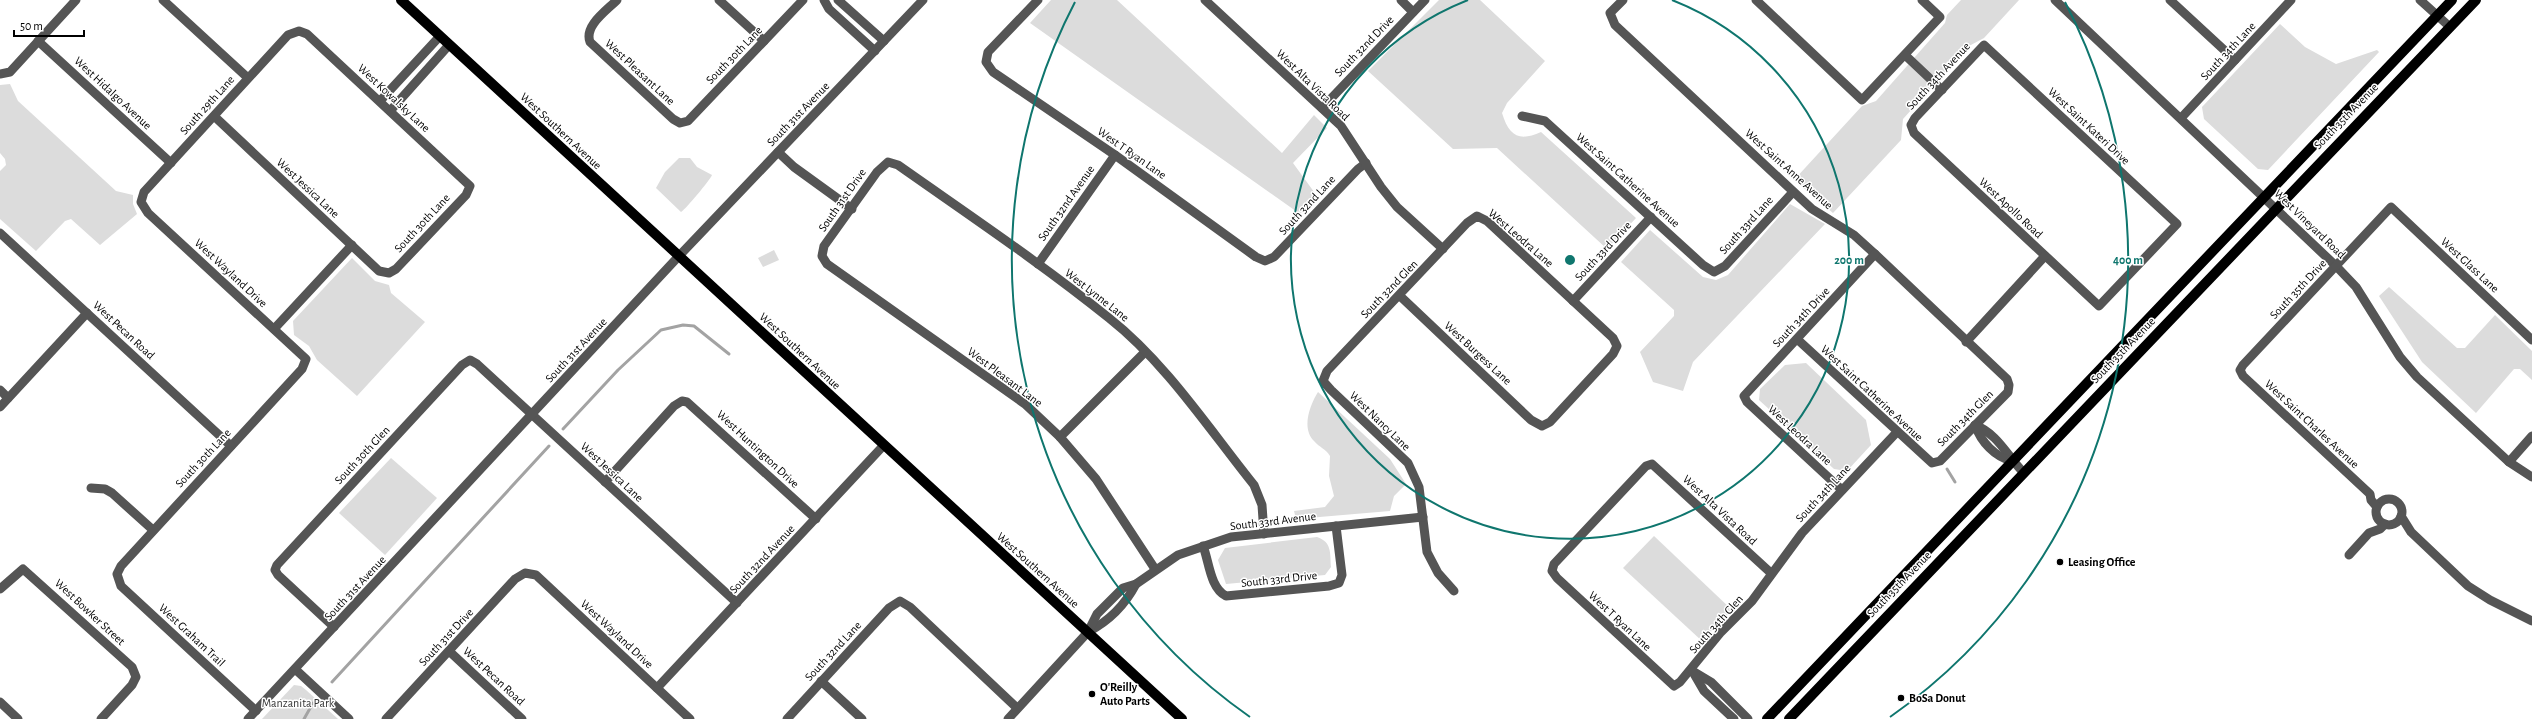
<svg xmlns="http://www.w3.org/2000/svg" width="2532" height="719" font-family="'Alegreya Sans',sans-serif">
	<rect width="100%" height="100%" fill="#fff"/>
	<g fill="#dcdcdc">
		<polygon points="1051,0 1117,0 1282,153 1314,115 1327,128 1293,163 1317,196 1300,214 1030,23"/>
		<path d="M1439,0H1480L1545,61L1507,103L1502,113C1509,136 1519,142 1541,132L1636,218L1607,249L1497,148L1453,149L1368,71Z"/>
		<polygon points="1961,0 2019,0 1984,38 1969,46 1903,119 1901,140 1833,213 1794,180 1862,106 1876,101 1945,23 1947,15"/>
		<polygon points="2280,24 2305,47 2336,64 2377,50 2379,52 2268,170 2258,169 2204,119 2202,107"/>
		<polygon points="10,84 18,101 116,191 133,195 133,204 137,214 100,245 71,219 65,221 36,251 0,219 0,171 6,165 5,159 0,153 0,85"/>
		<path d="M679,158H690L697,167L712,175C710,180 686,209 681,212L656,188L665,172Z"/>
		<polygon points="1790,204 1825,224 1693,362 1683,391 1653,382 1640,352 1674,316 1674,310 1621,262 1650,230 1703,277 1716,280 1728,275"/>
		<polygon points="774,250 779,260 763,267 758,258"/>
		<polygon points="352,258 375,281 389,285 391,293 425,322 357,396 317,360 309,346 294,335 293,321"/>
		<polygon points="2389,287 2457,348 2465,348 2495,315 2532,351 2532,380 2520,369 2514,369 2476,413 2422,362 2379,296"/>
		<polygon points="1806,363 1866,420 1871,445 1847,471 1834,469 1759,400 1760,389 1785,365"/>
		<path d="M1318,392L1390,459L1406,484L1394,496L1390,511L1296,519L1294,511L1325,507L1334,496L1329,476L1330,456C1326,449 1319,447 1314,441C1301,428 1310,405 1318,392Z"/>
		<polygon points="391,458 437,498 385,555 339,513"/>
		<polygon points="1654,536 1732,610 1702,641 1623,568"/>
		<path d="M1317,537C1332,542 1330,553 1331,567L1325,575L1226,584L1218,560L1225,548Z"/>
		<polygon points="294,685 301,686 306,690 338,719 262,719"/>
	</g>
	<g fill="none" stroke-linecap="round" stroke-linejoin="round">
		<g stroke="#a3a3a3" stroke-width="3">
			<polyline points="563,429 618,370 661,330 683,325 694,326 729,354"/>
			<polyline points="1947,469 1955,482"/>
			<polyline points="332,682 549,446"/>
			<polyline points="304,719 313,703"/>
		</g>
		<g stroke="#555" stroke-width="9">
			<polyline points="163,0 248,78"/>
			<path d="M617,0C606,11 584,26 590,42L673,119L680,123L688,121L803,0"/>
			<polyline points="719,0 764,41"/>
			<polyline points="824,0 829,9 875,51"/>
			<polyline points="838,0 884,41"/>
			<polyline points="1038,0 988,52 986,62 993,72 1115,155 1256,257 1265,261 1274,257 1358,169 1366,163"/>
			<polyline points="1205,0 1341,126 1381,187 1397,207 1443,249"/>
			<polyline points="1401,0 1413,12"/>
			<polyline points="1623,0 1610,13 1615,25 1812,209 1854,235 1875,254 2007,379 2009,385 2008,392 1940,461 1932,463 1797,339"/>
			<polyline points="1756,0 1862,100 1940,17 1922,0"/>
			<polyline points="2055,0 2336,266 2356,287 2400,357 2417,377 2509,462 2532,477"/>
			<polyline points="2170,0 2235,60"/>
			<polyline points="2420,0 2450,27"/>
			<polyline points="38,41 171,163"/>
			<polygon points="1984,45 2177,224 2099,306 1914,133 1911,125 1915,118"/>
			<polyline points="1905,55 1942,90"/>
			<polyline points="0,74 10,72 76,0"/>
			<polyline points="380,101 440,36"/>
			<polyline points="1322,108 1425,0"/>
			<polyline points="390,111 449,45"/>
			<polyline points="214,116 379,271 389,273 396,269 466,195 470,186 307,34 299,31 288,35 144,192 141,202 148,213 306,359 302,369 121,566 117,574 121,586 256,711"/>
			<polyline points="1522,116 1545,121 1703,265 1714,272 1725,266 1793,192"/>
			<polyline points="2182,117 2291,0"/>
			<polyline points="778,152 794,167 852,209"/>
			<polyline points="0,233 231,446"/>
			<polyline points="1038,264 1115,155"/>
			<polyline points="1399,295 1531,420 1542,426 1550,422 1613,354 1617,346 1613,338 1487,221 1477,216 1467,223 1327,371 1323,381 1331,390 1408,463 1419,487 1427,552 1438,573 1454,591"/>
			<polyline points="1573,301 1651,217"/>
			<polyline points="274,329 352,245"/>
			<polyline points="1966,342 2045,256"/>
			<polyline points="0,390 8,398"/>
			<polyline points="0,407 87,313"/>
			<path d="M1975,425C1998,434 2008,457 2024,473"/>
			<path d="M1975,425C1981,442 1995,457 2012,461"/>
			<polyline points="1060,437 1145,352"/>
			<polyline points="2509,462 2532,436"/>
			<polyline points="605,482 674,406 682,401 687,402 816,519"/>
			<polyline points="91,488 105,489 112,493 153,530"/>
			<polyline points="1842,490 1747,402 1744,396 1875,254"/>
			<circle cx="2389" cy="512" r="13"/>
			<polyline points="2377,507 2371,500 2370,494 2243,376 2240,370 2243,365 2391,207 2532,340"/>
			<polyline points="2401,516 2411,532 2468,586 2490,600 2532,621"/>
			<path d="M1203,546C1209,561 1210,588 1226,596L1329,586L1339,583L1342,575L1336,526"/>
			<polyline points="2349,555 2369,533 2380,529 2385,524"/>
			<path d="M1155,569L1096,479L1060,437L1025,404L827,264L822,256L824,246L877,172L888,162L898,165C969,215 1042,264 1109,318C1166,363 1209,429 1254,485L1262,505L1264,534"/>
			<polyline points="1772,574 1652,464 1646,466 1554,564 1552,571 1557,578 1674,686 1680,682 1721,632 1752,601 1802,533 1897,432"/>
			<polyline points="0,589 23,569 132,667 136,677 132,685 101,719"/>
			<polyline points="334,627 278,575 275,570 277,565 462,365 470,360 477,364 737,603"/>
			<path d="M1088,632C1109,621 1125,605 1136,584"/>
			<polyline points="449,651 522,719"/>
			<polyline points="295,669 349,719"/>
			<polyline points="1691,670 1711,682 1748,719"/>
			<polyline points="1693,672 1704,691 1734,719"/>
			<polyline points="821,681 862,719"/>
			<polyline points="657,688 884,445"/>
			<polyline points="0,702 18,719"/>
			<polyline points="248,719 678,257 923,0"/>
			<polyline points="386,719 515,579 525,573 536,575 690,719"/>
			<polyline points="787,719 889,608 900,601 910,607 1017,708"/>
			<polyline points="1008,719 1088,632 1097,614 1123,588 1136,584 1178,555 1231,537 1423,517"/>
		</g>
		<g stroke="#000" stroke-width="10">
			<polyline points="401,0 1182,719"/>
			<polyline points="1767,719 2452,0"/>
			<polyline points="1789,719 2476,0"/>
		</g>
	</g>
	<g fill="none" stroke="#0f766e" stroke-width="2">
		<path d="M1672 0A279 279 0 1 1 1468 0"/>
		<path d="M1250 717A558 558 0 0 1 1075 2M2065 2A558 558 0 0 1 1890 717"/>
	</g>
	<g fill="#000" stroke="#fff" stroke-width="1.5">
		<circle cx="2060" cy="562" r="4"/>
		<circle cx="1092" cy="694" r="4"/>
		<circle cx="1901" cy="698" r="4"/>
	</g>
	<g text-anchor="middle" stroke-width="3" stroke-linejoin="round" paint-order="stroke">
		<g font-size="12" fill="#000" stroke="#fff">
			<text transform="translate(1364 46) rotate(-46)" y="4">South 32nd Drive</text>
			<text transform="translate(2228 51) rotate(-47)" y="4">South 34th Lane</text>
			<text transform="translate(734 55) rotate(-46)" y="4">South 30th Lane</text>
			<text transform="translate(640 72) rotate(43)" y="4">West Pleasant Lane</text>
			<text transform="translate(1938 76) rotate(-47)" y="4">South 34th Avenue</text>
			<text transform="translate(1313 85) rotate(44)" y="4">West Alta Vista Road</text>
			<text transform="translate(113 93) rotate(43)" y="4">West Hidalgo Avenue</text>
			<text transform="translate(394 98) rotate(43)" y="4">West Kowalsky Lane</text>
			<text transform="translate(207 105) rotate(-48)" y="4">South 29th Lane</text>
			<text transform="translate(798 114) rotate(-46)" y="4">South 31st Avenue</text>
			<text transform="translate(2346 116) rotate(-46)" y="4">South 35th Avenue</text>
			<text transform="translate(2089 126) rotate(43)" y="4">West Saint Kateri Drive</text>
			<text transform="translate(561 131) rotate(43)" y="4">West Southern Avenue</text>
			<text transform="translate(1132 153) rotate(35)" y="4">West T Ryan Lane</text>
			<text transform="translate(1789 169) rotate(42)" y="4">West Saint Anne Avenue</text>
			<text transform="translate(1628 180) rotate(42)" y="4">West Saint Catherine Avenue</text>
			<text transform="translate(308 188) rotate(43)" y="4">West Jessica Lane</text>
			<text transform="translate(842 200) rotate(-55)" y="4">South 31st Drive</text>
			<text transform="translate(1066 203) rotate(-55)" y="4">South 32nd Avenue</text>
			<text transform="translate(1307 205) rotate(-47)" y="4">South 32nd Lane</text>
			<text transform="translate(2011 208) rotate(43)" y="4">West Apollo Road</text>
			<text transform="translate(422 223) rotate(-47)" y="4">South 30th Lane</text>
			<text transform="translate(2310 224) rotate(44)" y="4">West Vineyard Road</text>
			<text transform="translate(1746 225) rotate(-48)" y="4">South 33rd Lane</text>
			<text transform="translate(1521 238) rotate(41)" y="4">West Leodra Lane</text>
			<text transform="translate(1603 251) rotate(-47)" y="4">South 33rd Drive</text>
			<text transform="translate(2470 265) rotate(43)" y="4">West Glass Lane</text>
			<text transform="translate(231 273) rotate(43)" y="4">West Wayland Drive</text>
			<text transform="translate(1389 289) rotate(-46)" y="4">South 32nd Glen</text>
			<text transform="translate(2298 289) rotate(-47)" y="4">South 35th Drive</text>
			<text transform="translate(1097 295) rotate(38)" y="4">West Lynne Lane</text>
			<text transform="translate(1801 317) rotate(-47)" y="4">South 34th Drive</text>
			<text transform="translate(124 330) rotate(43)" y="4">West Pecan Road</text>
			<text transform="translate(576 350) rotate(-47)" y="4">South 31st Avenue</text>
			<text transform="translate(2123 350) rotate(-46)" y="4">South 35th Avenue</text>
			<text transform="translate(800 351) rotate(43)" y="4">West Southern Avenue</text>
			<text transform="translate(1478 353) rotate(43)" y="4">West Burgess Lane</text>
			<text transform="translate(1005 377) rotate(37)" y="4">West Pleasant Lane</text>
			<text transform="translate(1872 393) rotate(43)" y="4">West Saint Catherine Avenue</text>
			<text transform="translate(1965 418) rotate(-45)" y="4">South 34th Glen</text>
			<text transform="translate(1380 421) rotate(44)" y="4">West Nancy Lane</text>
			<text transform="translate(2312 424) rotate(43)" y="4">West Saint Charles Avenue</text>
			<text transform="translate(1800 435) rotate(43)" y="4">West Leodra Lane</text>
			<text transform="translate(758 449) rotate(43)" y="4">West Huntington Drive</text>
			<text transform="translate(362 455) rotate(-47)" y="4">South 30th Glen</text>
			<text transform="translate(203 458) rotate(-47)" y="4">South 30th Lane</text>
			<text transform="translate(612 472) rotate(43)" y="4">West Jessica Lane</text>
			<text transform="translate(1823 493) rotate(-47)" y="4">South 34th Lane</text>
			<text transform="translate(1720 510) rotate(43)" y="4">West Alta Vista Road</text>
			<text transform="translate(1273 521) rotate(-7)" y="4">South 33rd Avenue</text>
			<text transform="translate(762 559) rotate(-47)" y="4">South 32nd Avenue</text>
			<text transform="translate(1038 570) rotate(42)" y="4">West Southern Avenue</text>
			<text transform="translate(1279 579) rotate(-6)" y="4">South 33rd Drive</text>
			<text transform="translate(1899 584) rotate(-46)" y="4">South 35th Avenue</text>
			<text transform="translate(355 588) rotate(-47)" y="4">South 31st Avenue</text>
			<text transform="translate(90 612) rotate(43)" y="4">West Bowker Street</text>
			<text transform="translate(1620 621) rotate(43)" y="4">West T Ryan Lane</text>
			<text transform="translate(1716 624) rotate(-48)" y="4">South 34th Glen</text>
			<text transform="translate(617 634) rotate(43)" y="4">West Wayland Drive</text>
			<text transform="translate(192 635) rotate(43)" y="4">West Graham Trail</text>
			<text transform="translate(446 637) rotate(-47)" y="4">South 31st Drive</text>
			<text transform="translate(833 651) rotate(-47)" y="4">South 32nd Lane</text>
			<text transform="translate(494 676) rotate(43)" y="4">West Pecan Road</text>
		</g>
		<g font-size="12" font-weight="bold" fill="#000" stroke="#fff" text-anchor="start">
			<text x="2068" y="566">Leasing Office</text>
			<text x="1100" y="691">O'Reilly<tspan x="1100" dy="14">Auto Parts</tspan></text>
			<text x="1909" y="702">BoSa Donut</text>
		</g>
		<g font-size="12" fill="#333" stroke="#fff">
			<text x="298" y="707">Manzanita Park</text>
		</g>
	</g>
	<circle cx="1570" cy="260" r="6" fill="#0f766e" stroke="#fff" stroke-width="2"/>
	<g font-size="12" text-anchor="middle" font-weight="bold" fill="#0f766e" stroke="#fff" stroke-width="3" stroke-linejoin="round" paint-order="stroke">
		<text x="1849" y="264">200 m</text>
		<text x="2128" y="264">400 m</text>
	</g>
	<path d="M14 30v6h70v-6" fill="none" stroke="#000000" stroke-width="2"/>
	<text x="20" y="30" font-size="12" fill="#000000" stroke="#ffffff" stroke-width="3" paint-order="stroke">50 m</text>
</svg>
